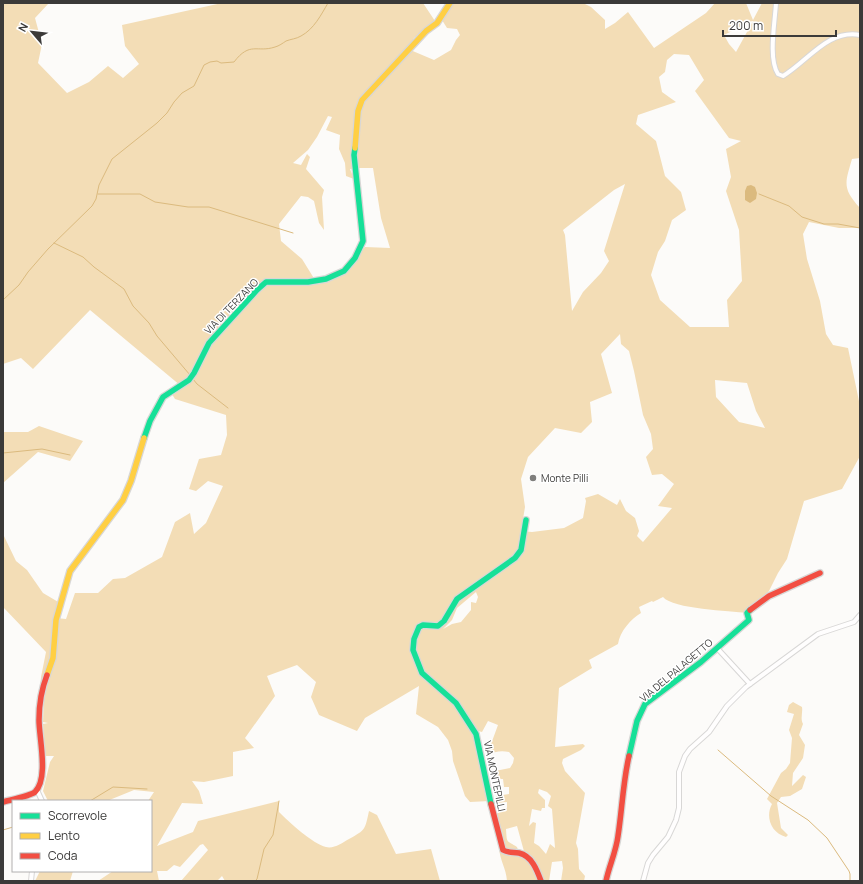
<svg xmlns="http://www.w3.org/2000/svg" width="863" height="884" font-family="Manrope,sans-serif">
	<rect width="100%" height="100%" fill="#fcfbf9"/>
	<g fill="#f3ddb6" fill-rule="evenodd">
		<path d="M3,3H49L35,18L42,44L38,63L67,93L89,82L108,66L123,78L139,64L125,46L122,25L222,3H423L435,21L414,38L408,49L434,60L451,50L456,40L460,35L457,29L447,28L442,20L453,3H583L591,7L605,20V29L615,23L628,12L654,48L706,13L715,3H746L753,20L762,3H860V158L852,159C845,183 842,188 860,208V228H839L809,222L803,234L807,259L820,301L826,334L833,345L848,348L860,406V456L842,489L804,501L787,559L778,573L769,591L747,613C730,611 673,609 663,597L653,602L652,601L639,607L641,613C631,619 620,631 618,644L589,660L592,668L559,688L555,747L583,744L585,746L581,750L563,759L562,763L565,771L585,793L576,843L578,849L579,869L585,876L584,881H561L563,868L562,861L552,862L549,881H507C506,864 493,852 503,835L496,815L503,808H507V802L497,803L496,796L509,794V787H504L503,779H496L493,774L495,771L510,768L513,763L514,758L509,752C500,750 495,752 487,755L498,725L488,721L482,732L474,730L490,801L470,802L465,796L453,761L452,751L448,740L438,727L416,714L419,686L365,718L357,731L319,715L311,697L316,682L297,665L267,676L275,696L245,738L254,748L233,752V776L204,782L192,781L199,791L203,804L182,803L157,846L193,832L198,821L279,801V812C289,822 313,844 326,847C334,849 342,843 349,839C366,830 365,829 369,811L377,815L396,854L431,849L440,881H225L222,876L217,881H181L208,850L203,844L200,845L180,867L174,865L167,871H157L159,881H98L113,871H151V801H148L154,792L134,790L107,801H48L43,791L50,762L54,756H45L43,724L48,723L43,722L44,698L40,689L41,677L46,652L3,607V534L16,561L27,570L43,593L60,603L56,618L66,619L75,593H98L113,579L125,578L162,557L175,522L190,513L194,534L206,523L223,486L208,481L196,491L189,489L199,459L221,455L227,435L226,415L175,399L170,391L181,386L90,310L33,369L21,358L3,364ZM752,21H753L736,52L729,44L724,35ZM674,54L689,55L704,80L695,91L729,138L741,141L726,149L731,177L726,191L739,230L742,281L727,300L729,327H690L660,300L651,275L658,252L665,241L672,220L686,210L681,192L665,176L656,141L636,124L638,115L676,102L662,92L659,77L665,72L667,60ZM328,116L332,117L326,130L340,135L339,149L345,163L346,176L354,179L350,169L359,168H373L381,218L390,248L365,247L352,263L330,277L315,280L302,259L281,241L279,224L301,196L308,197L314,201L319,223L324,230L322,197L324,190L306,169L310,157L307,154L301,165L293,163L308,150L317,137ZM625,184L604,251L609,261L601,273L583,292L572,311L565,235L563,230L614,190ZM620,334L621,344L629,351L634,371L643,415L651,434L653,449L646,457L652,475L662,474L674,484L658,506L672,508L643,542L637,536L639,531L635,518L626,511L620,499L617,505L598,494L585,498L586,501L583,518L564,528L532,532L521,531L525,507L521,479L528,457L555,428L581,433L592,422L590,402L612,393L601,354ZM715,380L747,383L756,411L765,428L739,422L716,397ZM476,592L478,597L476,603L471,602V610L461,622L452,624L443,629L452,620L457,608ZM539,789L547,792L551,796L548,806L552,809C553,822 554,835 555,848L550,844L546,854L539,846L534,843L536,823L533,822L529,826L532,809L541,811L542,808H545V800L538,793ZM517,826L525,855L519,853L517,847C506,840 507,844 506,829Z"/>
		<polygon points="39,426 83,441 70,461 38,452 3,483 3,432 28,432"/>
		<path d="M793,702L802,707C803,713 800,718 803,724L799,735L805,745L803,758L793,773L792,786L803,775L806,777L802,789L790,796L781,797L777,803L781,828L788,835L786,837C771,833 765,817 772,804L767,799L781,773L786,769L790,763L792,738L789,730L794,714L787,712L789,705Z"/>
		<polygon points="40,871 73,871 70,881 35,881"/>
	</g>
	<polygon fill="#dbba7e" points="751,185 755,187 757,193 756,199 750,203 745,200 745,191 747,186"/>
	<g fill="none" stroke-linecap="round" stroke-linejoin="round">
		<g stroke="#dbba7e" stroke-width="1">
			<polyline points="98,194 140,194 155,202 188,207 209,207 293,233"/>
			<polyline points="759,194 789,206 802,217 824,224 838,224 860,228"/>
			<polyline points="54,243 83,257 94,267 124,289 133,306 149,323 157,336 190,375"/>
			<path d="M3,300L19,285L28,272L48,249L92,206L96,199L99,185L112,159L157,123L167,113L174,102L182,93L194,86L204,65L210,62L217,61L221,63L234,62C250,41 257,53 275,47C279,46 283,43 286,41C291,39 296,39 301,36C314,29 321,15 328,3"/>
			<polyline points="193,379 197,384 228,408"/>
			<polyline points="3,453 42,449 70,455"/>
			<polyline points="718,750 771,796 808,820 827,838 849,871 850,874 850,881"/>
			<polyline points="90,801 113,787 147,789"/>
			<polyline points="3,830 13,827"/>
			<polyline points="255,881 257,879 264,849 273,835 279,801"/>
		</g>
		<g stroke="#d8d7d6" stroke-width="6">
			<g id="street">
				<path d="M776,3C775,22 768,59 778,74L783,76C808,61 828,29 860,35"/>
				<polyline points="717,648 750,684"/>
				<polyline points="37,790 42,801"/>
				<polyline points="31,881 32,871"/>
				<polyline points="643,881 648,863 653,855 668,837 676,820 679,808 679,772 685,756 690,749 709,732 727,706 746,687 818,634 854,622 860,615"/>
			</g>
		</g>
		<g stroke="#d8d7d6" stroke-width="8">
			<g id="fast">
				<polyline points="144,438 150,421 163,397 189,380 194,373 209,343 257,290 266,282 308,282 326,279 344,271 355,258 363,241 354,155 355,148"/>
				<polyline points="629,756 637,721 645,704 701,662 749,620 747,613 750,610"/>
				<polyline points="491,804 476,734 456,703 422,673 413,650 414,639 419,627 423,625 438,626 444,621 457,599 515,558 521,550 526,520"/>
			</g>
		</g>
		<g stroke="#d8d7d6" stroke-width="8">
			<g id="slow">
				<polyline points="355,148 358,111 362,100 426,31 437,23 450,3"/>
				<polyline points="47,675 53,658 56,620 70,571 123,500 131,481 144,438"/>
			</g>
		</g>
		<g stroke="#d8d7d6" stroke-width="8">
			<g id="jam">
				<polyline points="750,610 769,596 820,573"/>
				<path d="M3,802C10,800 30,796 35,792C49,778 39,738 39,720C39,705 42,688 47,675"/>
				<path d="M491,804L503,850C508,853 513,852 519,853C532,856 537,870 541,881"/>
				<path d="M606,881C609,866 616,852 618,836C622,810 623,782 629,756"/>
			</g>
		</g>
		<use href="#street" stroke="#fffefe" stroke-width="4"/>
		<use href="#fast" stroke="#16e098" stroke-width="5.5"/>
		<use href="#slow" stroke="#ffcf43" stroke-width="5.5"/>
		<use href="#jam" stroke="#f24e42" stroke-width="5.5"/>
	</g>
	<circle fill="#7f7e7c" stroke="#fff" stroke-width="1.5" cx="533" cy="478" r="4"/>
	<g text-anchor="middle" stroke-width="3" stroke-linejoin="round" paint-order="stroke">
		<g font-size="10" fill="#3b3a39" stroke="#fff">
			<text transform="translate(231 306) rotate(-46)" y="4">VIA DI TERZANO</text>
			<text transform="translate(676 670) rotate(-40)" y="4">VIA DEL PALAGETTO</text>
			<text transform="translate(495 776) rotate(78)" y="4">VIA MONTEPILLI</text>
		</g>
		<g font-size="10" fill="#3b3a39" stroke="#fff" text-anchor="start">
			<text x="541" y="482">Monte Pilli</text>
		</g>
	</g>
	<rect width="863" height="884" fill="none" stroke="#3b3a39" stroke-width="8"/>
	<rect x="12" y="800" width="140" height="72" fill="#ffffff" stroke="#b1b0b0"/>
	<rect x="20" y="813" width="20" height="6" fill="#16e098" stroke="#b1b0b0"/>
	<text x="48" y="820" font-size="12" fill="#3b3a39">Scorrevole</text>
	<rect x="20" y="833" width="20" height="6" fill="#ffcf43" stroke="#b1b0b0"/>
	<text x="48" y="840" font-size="12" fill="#3b3a39">Lento</text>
	<rect x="20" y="853" width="20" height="6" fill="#f24e42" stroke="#b1b0b0"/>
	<text x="48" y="860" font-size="12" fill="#3b3a39">Coda</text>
	<g transform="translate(32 32) rotate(298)" stroke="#ffffff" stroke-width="3" paint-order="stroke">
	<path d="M0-3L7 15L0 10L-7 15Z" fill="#3b3a39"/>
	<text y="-6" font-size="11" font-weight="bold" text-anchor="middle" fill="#3b3a39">N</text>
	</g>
	<path d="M723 30v6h113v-6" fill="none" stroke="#3b3a39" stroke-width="2"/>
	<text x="729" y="30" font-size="12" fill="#3b3a39" stroke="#ffffff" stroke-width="3" paint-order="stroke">200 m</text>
</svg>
